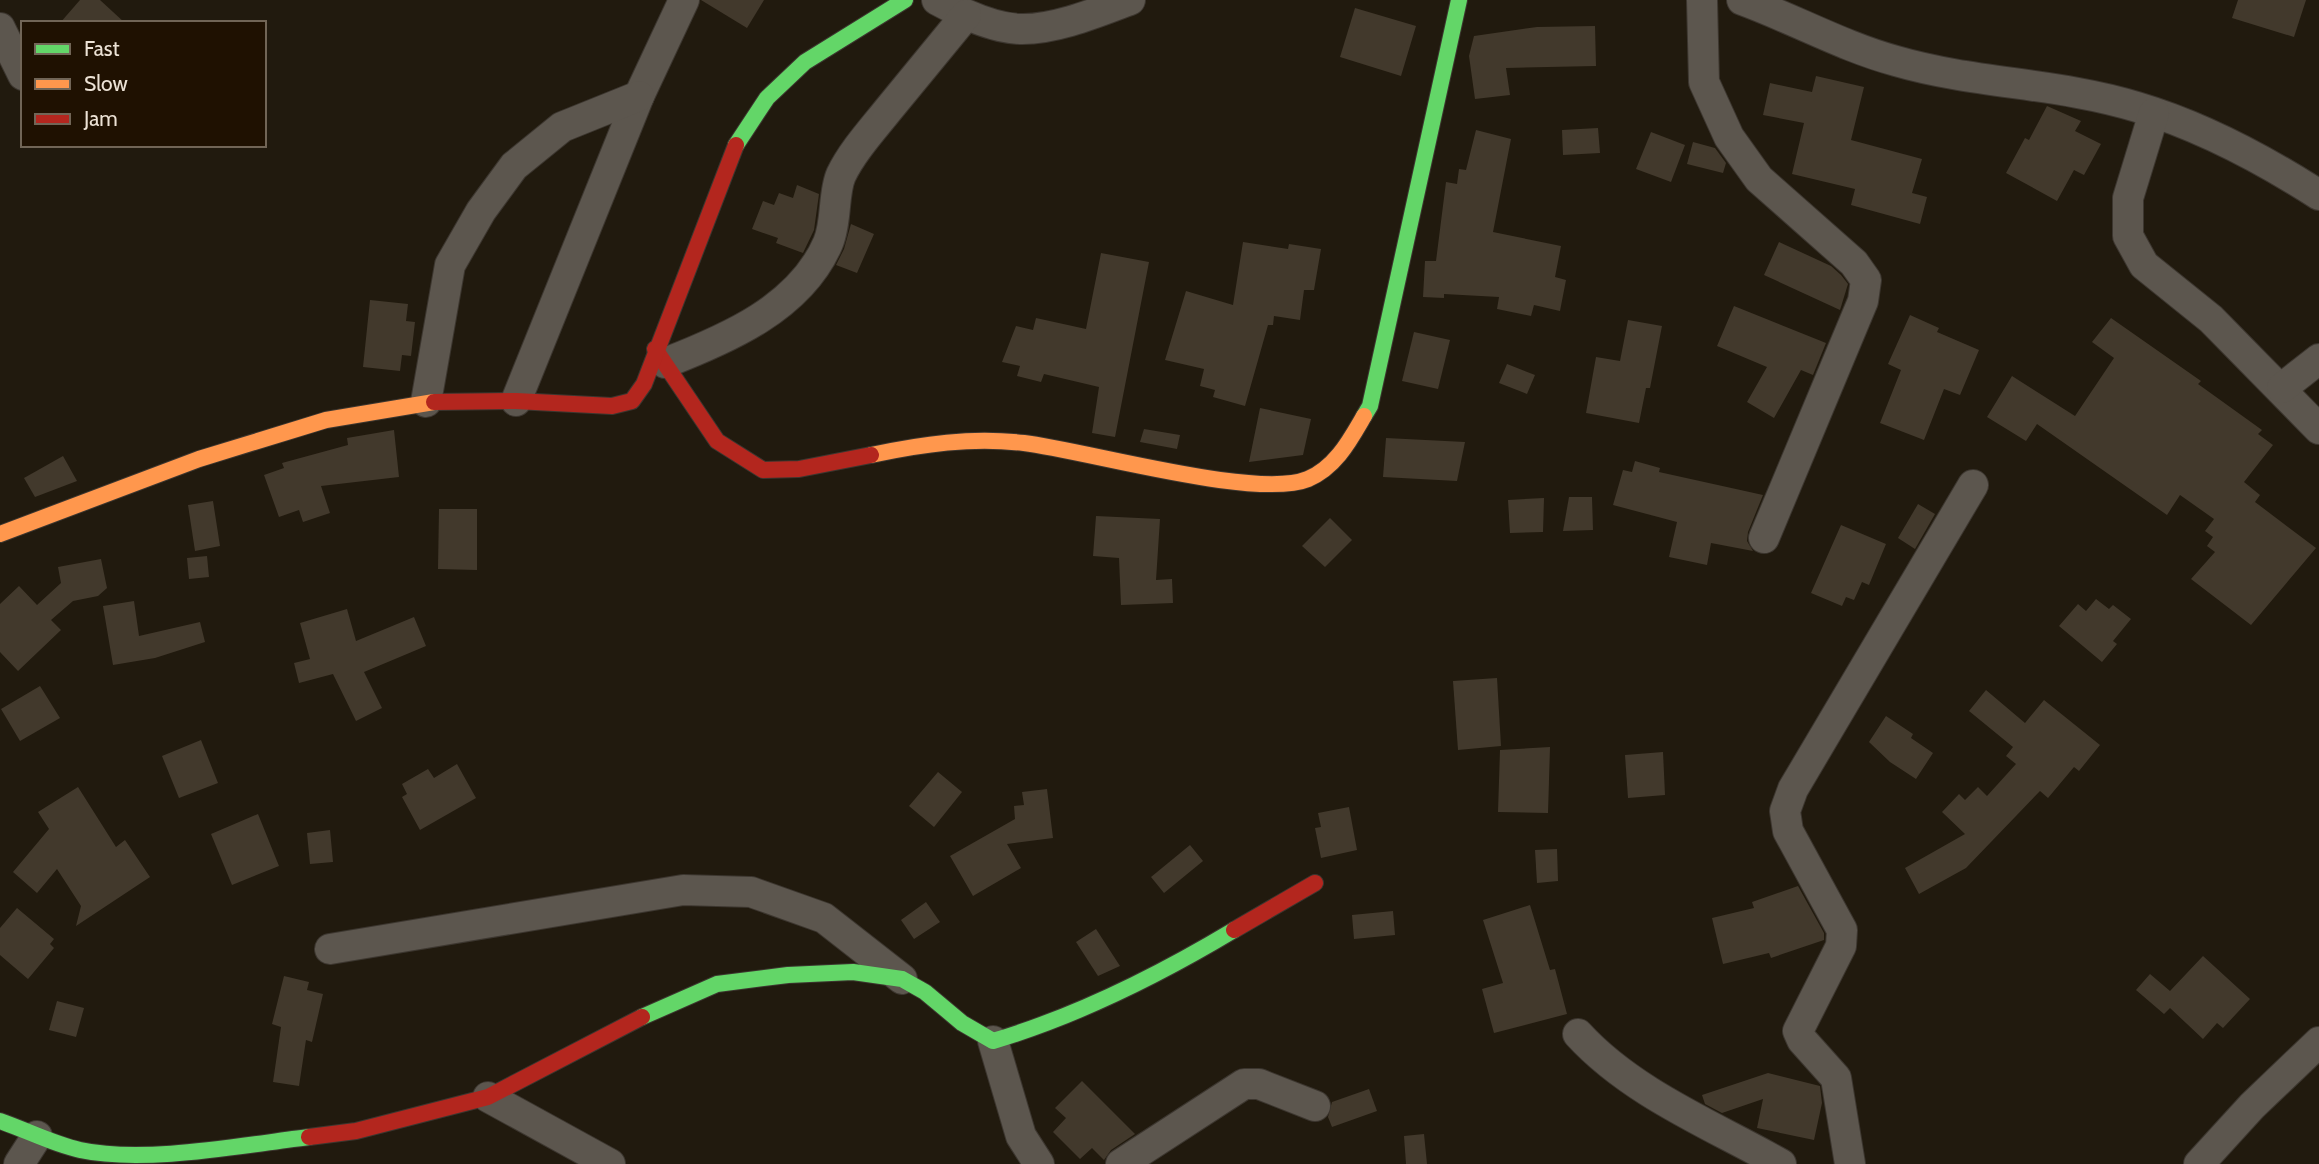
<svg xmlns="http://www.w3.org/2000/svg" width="2319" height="1164" font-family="Cabin,sans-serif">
	<rect width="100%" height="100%" fill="#211a0e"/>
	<g fill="#42392c">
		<polygon points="80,0 100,0 125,23 60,23"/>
		<polygon points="701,0 764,0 747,28"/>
		<polygon points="2238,0 2306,0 2294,37 2232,18"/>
		<polygon points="1355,8 1416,26 1401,76 1340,57"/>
		<polygon points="1595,26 1596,66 1506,68 1510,95 1475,99 1469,56 1474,36 1537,27"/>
		<polygon points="1816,76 1864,87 1851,140 1922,159 1912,193 1927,197 1920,224 1851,205 1855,189 1792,174 1804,123 1763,115 1770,83 1812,92"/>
		<polygon points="2047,106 2081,121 2075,131 2101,144 2084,175 2074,170 2057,201 2006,173 2025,138 2029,140"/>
		<polygon points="1598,128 1600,153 1563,155 1562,130"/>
		<polygon points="1476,130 1511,139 1493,232 1561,246 1555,277 1566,280 1560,311 1534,305 1531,316 1497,309 1499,297 1444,294 1444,298 1423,297 1425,261 1436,261 1446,182 1457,184 1459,169 1466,170"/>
		<polygon points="1651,132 1685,145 1671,182 1636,169"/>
		<polygon points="1693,142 1715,148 1726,163 1723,173 1687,164"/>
		<polygon points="797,185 819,194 814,230 803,253 776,243 778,238 752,229 763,201 774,205 779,193 793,198"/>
		<polygon points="851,224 874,234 857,273 836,265 844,249"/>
		<polygon points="1243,242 1288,249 1289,244 1321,249 1314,290 1304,290 1300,320 1274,316 1273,325 1268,325 1245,406 1213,397 1215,390 1200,386 1204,369 1165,360 1186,291 1233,305"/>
		<polygon points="1779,242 1831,266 1841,275 1848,284 1840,310 1764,275"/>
		<polygon points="1101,253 1149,262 1115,437 1092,433 1099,387 1044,374 1041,382 1017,376 1020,366 1002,362 1016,326 1033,330 1036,318 1086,329"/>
		<polygon points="370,300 408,304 406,321 415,322 411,356 402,355 400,371 363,367"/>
		<polygon points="1734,306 1826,343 1813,375 1801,370 1774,418 1747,402 1767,367 1717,346"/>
		<polygon points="1910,315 1939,328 1937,332 1979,350 1960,395 1944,389 1924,440 1880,423 1901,370 1888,364"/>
		<polygon points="2111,318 2201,381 2198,384 2262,430 2258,434 2273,445 2244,482 2260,495 2255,502 2316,548 2251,625 2191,579 2215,552 2207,546 2213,537 2205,531 2214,519 2180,495 2167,515 2037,424 2026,441 1987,417 2012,376 2075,416 2114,358 2092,342"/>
		<polygon points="1628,320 1662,326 1650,388 1646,388 1639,423 1586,413 1596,357 1620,361"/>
		<polygon points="1414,332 1450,340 1438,389 1402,381"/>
		<polygon points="1507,364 1535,375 1527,394 1499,383"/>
		<polygon points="1260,408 1311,419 1303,455 1249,462"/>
		<polygon points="1144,429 1180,435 1177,449 1140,442"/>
		<polygon points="394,430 399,477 321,486 330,513 303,522 299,510 279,517 264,475 284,468 282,463 348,445 347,438"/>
		<polygon points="1386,438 1465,442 1457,481 1383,477"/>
		<polygon points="63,456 77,481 35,497 24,478"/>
		<polygon points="1635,461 1660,468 1659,472 1763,495 1748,532 1747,541 1753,551 1711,543 1707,565 1669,557 1677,522 1613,505 1623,470 1632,472"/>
		<polygon points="1569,497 1592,497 1593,530 1563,531"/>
		<polygon points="1544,498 1543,532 1510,533 1508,500"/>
		<polygon points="213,501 220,546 195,551 188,505"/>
		<polygon points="1918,504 1935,514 1915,549 1898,538"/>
		<polygon points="439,509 477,509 477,570 438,569"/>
		<polygon points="1096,516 1160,519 1156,580 1172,579 1173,603 1121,605 1119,558 1093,556"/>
		<polygon points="1330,518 1352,540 1325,567 1302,546"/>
		<polygon points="1841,525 1886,544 1869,585 1862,582 1854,600 1846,597 1842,606 1811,593"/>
		<polygon points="207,556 209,577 189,579 187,558"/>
		<polygon points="101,559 107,588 98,596 73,601 51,620 61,630 18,671 0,652 0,604 19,586 37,605 61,583 58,567"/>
		<polygon points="2096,599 2109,609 2113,605 2131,619 2113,641 2117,644 2102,662 2059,626 2078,604 2086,611"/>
		<polygon points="134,601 139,636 200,622 205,642 155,658 113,665 103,606"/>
		<polygon points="347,609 356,641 414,617 426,646 364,672 382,708 356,721 333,674 299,683 294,663 310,659 300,623"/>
		<polygon points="1497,678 1501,746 1458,750 1453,681"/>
		<polygon points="40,686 60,718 20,741 1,709"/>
		<polygon points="1986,690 2025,723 2044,700 2100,745 2079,771 2074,767 2048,798 2040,791 1966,868 1919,894 1905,868 1965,834 1942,812 1959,794 1965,800 1978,787 1987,796 2016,764 2006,756 2013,747 1969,711"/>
		<polygon points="1886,716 1913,734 1911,738 1933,753 1916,779 1890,762 1869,742"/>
		<polygon points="201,740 218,783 179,798 162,756"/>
		<polygon points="1550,747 1548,813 1498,812 1500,750"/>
		<polygon points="1663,752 1665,795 1628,798 1625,755"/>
		<polygon points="457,764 476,798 420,830 402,797 407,794 402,784 428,769 434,778"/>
		<polygon points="938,772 962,792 934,827 909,806"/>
		<polygon points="78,787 116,847 125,840 150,877 76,926 81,906 57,869 37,893 13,872 49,829 38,812"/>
		<polygon points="1047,789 1053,838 1007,844 1021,868 973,896 950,856 1015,819 1014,806 1024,805 1022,792"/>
		<polygon points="1349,807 1357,850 1321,858 1315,828 1321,827 1318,813"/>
		<polygon points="258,814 279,866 232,885 211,834"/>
		<polygon points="330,830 333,862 310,864 307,833"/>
		<polygon points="1190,845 1203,861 1164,893 1151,877"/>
		<polygon points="1557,849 1558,881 1537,883 1535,850"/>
		<polygon points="1798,886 1824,933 1824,940 1771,958 1769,953 1723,964 1712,918 1754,908 1752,902"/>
		<polygon points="926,902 940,922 914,939 901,920"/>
		<polygon points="1530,905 1550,970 1555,969 1567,1014 1494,1033 1482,989 1503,983 1483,920"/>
		<polygon points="17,908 54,939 50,944 54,948 28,979 0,955 0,928"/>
		<polygon points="1393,911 1395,935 1354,939 1352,915"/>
		<polygon points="1096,929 1120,966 1098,976 1076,942"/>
		<polygon points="2203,956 2250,999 2223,1028 2217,1023 2203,1039 2170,1008 2164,1014 2136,990 2150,974 2170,991"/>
		<polygon points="284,976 309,982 307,990 323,994 312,1042 306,1040 299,1086 273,1082 281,1027 272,1024"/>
		<polygon points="57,1001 84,1008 76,1037 49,1030"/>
		<polygon points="1768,1073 1820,1086 1822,1103 1814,1140 1757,1128 1763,1099 1722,1113 1705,1104 1702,1095"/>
		<polygon points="1082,1081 1135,1134 1111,1150 1104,1160 1092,1148 1080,1159 1053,1132 1066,1118 1055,1108"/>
		<polygon points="1369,1089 1377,1111 1332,1127 1328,1117 1332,1102"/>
		<polygon points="1424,1134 1427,1164 1406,1164 1404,1136"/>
	</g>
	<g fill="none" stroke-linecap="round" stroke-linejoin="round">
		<g stroke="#3c362f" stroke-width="32">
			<g id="street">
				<path d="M937,0C961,13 992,28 1020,29C1055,30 1098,12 1130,0"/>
				<polyline points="1702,0 1704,82 1729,137 1759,179 1854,263 1866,280 1863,301 1764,538"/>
				<path d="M1742,0C1794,19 1844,47 1896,61C1975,84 2060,83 2137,107C2201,126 2263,159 2319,195"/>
				<polyline points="0,28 23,75"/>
				<polyline points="2154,113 2128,198 2128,236 2144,265 2211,319 2319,429"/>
				<path d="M665,363C727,339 800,308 828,243C837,222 833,193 841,175C852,152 872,130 888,110C914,78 940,47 966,15"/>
				<polyline points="2282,388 2319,359"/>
				<polyline points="516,401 639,96 684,0"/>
				<polyline points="426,402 450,265 481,211 514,166 562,127 639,96"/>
				<polyline points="330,949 683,890 751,892 824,918 902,979"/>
				<path d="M1578,1034C1632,1093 1712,1125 1781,1164"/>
				<polyline points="993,1041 1021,1136 1039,1164"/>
				<polyline points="488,1097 610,1164"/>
				<polyline points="19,1164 37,1136"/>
				<polyline points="1121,1164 1244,1084 1259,1084 1315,1106"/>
				<polyline points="1850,1164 1836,1078 1802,1040 1798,1031 1841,946 1842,930 1788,831 1785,811 1793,789 1973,485"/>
				<polyline points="2199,1164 2252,1106 2319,1042"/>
			</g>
		</g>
		<g stroke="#3c362f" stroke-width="18">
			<g id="fast">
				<polyline points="736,145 767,98 805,62 905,0"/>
				<polyline points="1364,416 1370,406 1459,0"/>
				<path d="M642,1017L717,984L788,975L853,972L902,979L925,992L962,1023L993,1041C1077,1016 1159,975 1234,930"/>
				<path d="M0,1121C26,1130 53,1144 80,1150C145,1164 243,1145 309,1137"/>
			</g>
		</g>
		<g stroke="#3c362f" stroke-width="18">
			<g id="slow">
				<path d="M871,455C923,444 971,437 1024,443C1088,451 1257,500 1308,479C1336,467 1350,440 1364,416"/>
				<polyline points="0,534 199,459 326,420 434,402"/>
			</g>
		</g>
		<g stroke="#3c362f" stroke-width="18">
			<g id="jam">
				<polyline points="655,349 717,441 763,470 799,469 871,455"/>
				<polyline points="434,402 516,401 612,406 632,401 644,384 736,145"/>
				<polyline points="1234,930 1315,883"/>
				<polyline points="309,1137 356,1131 488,1097 642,1017"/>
			</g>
		</g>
		<use href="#street" stroke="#5c564e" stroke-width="30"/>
		<use href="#fast" stroke="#63d668" stroke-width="16"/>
		<use href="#slow" stroke="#ff974d" stroke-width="16"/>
		<use href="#jam" stroke="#b3261e" stroke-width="16"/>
	</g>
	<rect x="21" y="21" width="245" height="126" fill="#1f1101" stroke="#716556" stroke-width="2"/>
	<rect x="35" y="44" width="35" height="10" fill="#63d668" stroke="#716556" stroke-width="2"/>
	<text x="84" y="56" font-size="21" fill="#ece2d5">Fast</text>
	<rect x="35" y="79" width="35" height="10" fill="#ff974d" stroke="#716556" stroke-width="2"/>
	<text x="84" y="91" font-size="21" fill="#ece2d5">Slow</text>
	<rect x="35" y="114" width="35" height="10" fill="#b3261e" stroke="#716556" stroke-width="2"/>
	<text x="84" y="126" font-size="21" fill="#ece2d5">Jam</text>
</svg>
